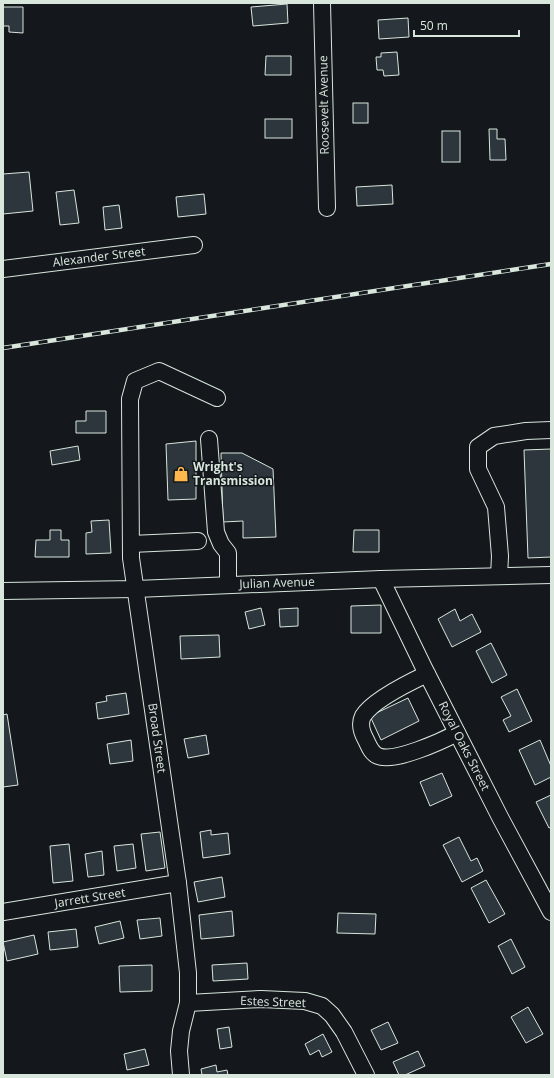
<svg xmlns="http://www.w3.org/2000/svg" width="554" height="1078" font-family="'Open Sans',sans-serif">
	<rect width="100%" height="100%" fill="#14181c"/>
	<g fill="#2c363c" stroke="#d8e6dc">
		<polygon points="287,4 288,23 253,26 251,7"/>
		<polygon points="3,7 23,7 23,33 9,32 9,26 3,26"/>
		<polygon points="408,18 409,37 379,39 378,20"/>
		<polygon points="397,52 399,75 384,76 383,70 377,70 376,57 381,57 381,53"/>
		<polygon points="266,56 291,56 291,75 265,75"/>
		<rect x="353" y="103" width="15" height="20"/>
		<rect x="265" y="119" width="27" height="19"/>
		<polygon points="489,129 497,129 497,139 505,139 506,160 490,160"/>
		<rect x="442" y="131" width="18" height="31"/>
		<polygon points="29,172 33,211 3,214 3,174"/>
		<polygon points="392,185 393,204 357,206 356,187"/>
		<polygon points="74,190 79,223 60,225 56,192"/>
		<polygon points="204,194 206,214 178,217 176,197"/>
		<polygon points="119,205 122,228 105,230 103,207"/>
		<polygon points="86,411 106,411 106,433 76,433 76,421 86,421"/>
		<polygon points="196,441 196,499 168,500 166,444"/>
		<polygon points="78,446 80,460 52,465 50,451"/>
		<polygon points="551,449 551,557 528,558 524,450"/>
		<polygon points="221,453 242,453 273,469 276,537 243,538 243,521 223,522"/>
		<polygon points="109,520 111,553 86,554 86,533 92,532 91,521"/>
		<polygon points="50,530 61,530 61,540 69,540 69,557 35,557 36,540 50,540"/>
		<polygon points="354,530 379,530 379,552 353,552"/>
		<polygon points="381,605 381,633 351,633 351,606"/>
		<polygon points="261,608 265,625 249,629 245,612"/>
		<polygon points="298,608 298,626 280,627 279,609"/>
		<polygon points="455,609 460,621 472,614 481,632 452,647 438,619"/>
		<polygon points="219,635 220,657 181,659 180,636"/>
		<polygon points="491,643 507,675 492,683 476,651"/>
		<polygon points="517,689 532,721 509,732 503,720 511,716 501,697"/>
		<polygon points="126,693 129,714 98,719 96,703 107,701 106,696"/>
		<polygon points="408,698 419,721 381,740 370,716"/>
		<polygon points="7,714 18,785 3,787 3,715"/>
		<polygon points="206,735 209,754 188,758 184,739"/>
		<polygon points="131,740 133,761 110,764 107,744"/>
		<polygon points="540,740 551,766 551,777 535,785 519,750"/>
		<polygon points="442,773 452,796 430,806 420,782"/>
		<polygon points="551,795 551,827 549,828 536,802"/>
		<polygon points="211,830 211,835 228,833 230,854 203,858 200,832"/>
		<polygon points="160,832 165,868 146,871 141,834"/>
		<polygon points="459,837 471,861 477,858 483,871 462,882 443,845"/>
		<polygon points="69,844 73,881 53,883 50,846"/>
		<polygon points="133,844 136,868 117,871 114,846"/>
		<polygon points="102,851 104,875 88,877 85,854"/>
		<polygon points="222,877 225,897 198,902 194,882"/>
		<polygon points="486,880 505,914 489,923 471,888"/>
		<polygon points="232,911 234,936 201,939 199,915"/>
		<polygon points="338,913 376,914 375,934 337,933"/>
		<polygon points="160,918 162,936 140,939 137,920"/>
		<polygon points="120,921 124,938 99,944 95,927"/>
		<polygon points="76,929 78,947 50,950 48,932"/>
		<polygon points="34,935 38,954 7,961 3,942"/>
		<polygon points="511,939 525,967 512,974 498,946"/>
		<polygon points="247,963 248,979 213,981 212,965"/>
		<polygon points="152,965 152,991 120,992 119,966"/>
		<polygon points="528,1007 543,1034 526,1043 511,1017"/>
		<polygon points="388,1022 398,1043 381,1050 371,1030"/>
		<polygon points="229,1027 232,1047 220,1049 217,1029"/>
		<polygon points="323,1034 332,1052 322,1057 319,1050 310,1055 305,1044"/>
		<polygon points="145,1049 149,1065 127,1070 124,1054"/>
		<polygon points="418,1051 425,1066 405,1075 399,1075 393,1062"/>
		<polygon points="216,1065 217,1072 227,1070 228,1075 202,1075 201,1069"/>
	</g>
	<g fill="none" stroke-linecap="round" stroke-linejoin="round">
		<g stroke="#d8e6dc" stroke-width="18">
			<g id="minor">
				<polyline points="322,3 327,208"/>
				<polyline points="3,269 194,245"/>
				<polyline points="209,439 216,532 221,544 228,553 228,585"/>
				<polyline points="131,544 198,541"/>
				<polyline points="499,576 500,556 496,507 478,469 478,447 494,436 526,431 551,430"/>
				<polyline points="381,579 424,668 501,819 551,912"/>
				<polyline points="3,591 136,589 381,579 551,575"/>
				<path d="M427,674C410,682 373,700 363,716C359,724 362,733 366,740C369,746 371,753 378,756C394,763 442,741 457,733"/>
				<polyline points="3,912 178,883"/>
				<polyline points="188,1003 261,999 305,1001 322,1006 332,1015 344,1032 366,1075"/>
				<polyline points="181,1075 179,1051 181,1031 188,1003 188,973 178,883 131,558 130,399 135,381 159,371 217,398"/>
			</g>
		</g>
		<use href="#minor" stroke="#14181c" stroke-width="16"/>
		<g stroke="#d8e6dc" stroke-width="4.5">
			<polyline id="rail" points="3,348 551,264"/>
		</g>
		<use href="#rail" stroke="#14181c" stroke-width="3" stroke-dasharray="9" stroke-linecap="butt"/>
	</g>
	<defs>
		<g id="shop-bare" transform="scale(1.2)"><path d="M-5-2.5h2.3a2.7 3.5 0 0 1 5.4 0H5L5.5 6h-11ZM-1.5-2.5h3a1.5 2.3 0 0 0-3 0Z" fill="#ffb74d" stroke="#14181c" stroke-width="2.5" paint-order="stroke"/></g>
	</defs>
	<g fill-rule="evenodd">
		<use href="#shop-bare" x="181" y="474"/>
	</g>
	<g text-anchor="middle" stroke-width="3" stroke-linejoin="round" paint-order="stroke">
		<g font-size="12" fill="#d8e6dc" stroke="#14181c">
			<text transform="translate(324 105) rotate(-91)" y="4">Roosevelt Avenue</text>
			<text transform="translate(99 257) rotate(-7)" y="4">Alexander Street</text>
			<text transform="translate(277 583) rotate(-2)" y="4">Julian Avenue</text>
			<text transform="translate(157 738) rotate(82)" y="4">Broad Street</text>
			<text transform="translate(464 746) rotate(63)" y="4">Royal Oaks Street</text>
			<text transform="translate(90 898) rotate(-9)" y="4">Jarrett Street</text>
			<text transform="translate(273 1002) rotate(2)" y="4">Estes Street</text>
		</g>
		<g font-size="12" font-weight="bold" fill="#d8e6dc" stroke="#14181c" text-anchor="start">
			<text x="193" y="471">Wright's<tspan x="193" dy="14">Transmission</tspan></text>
		</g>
	</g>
	<rect width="554" height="1078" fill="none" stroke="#d8e6dc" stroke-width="8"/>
	<path d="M414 30v6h105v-6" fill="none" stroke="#d8e6dc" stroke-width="2"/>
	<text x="420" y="30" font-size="12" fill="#d8e6dc" stroke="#14181c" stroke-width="3" paint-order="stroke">50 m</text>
</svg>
